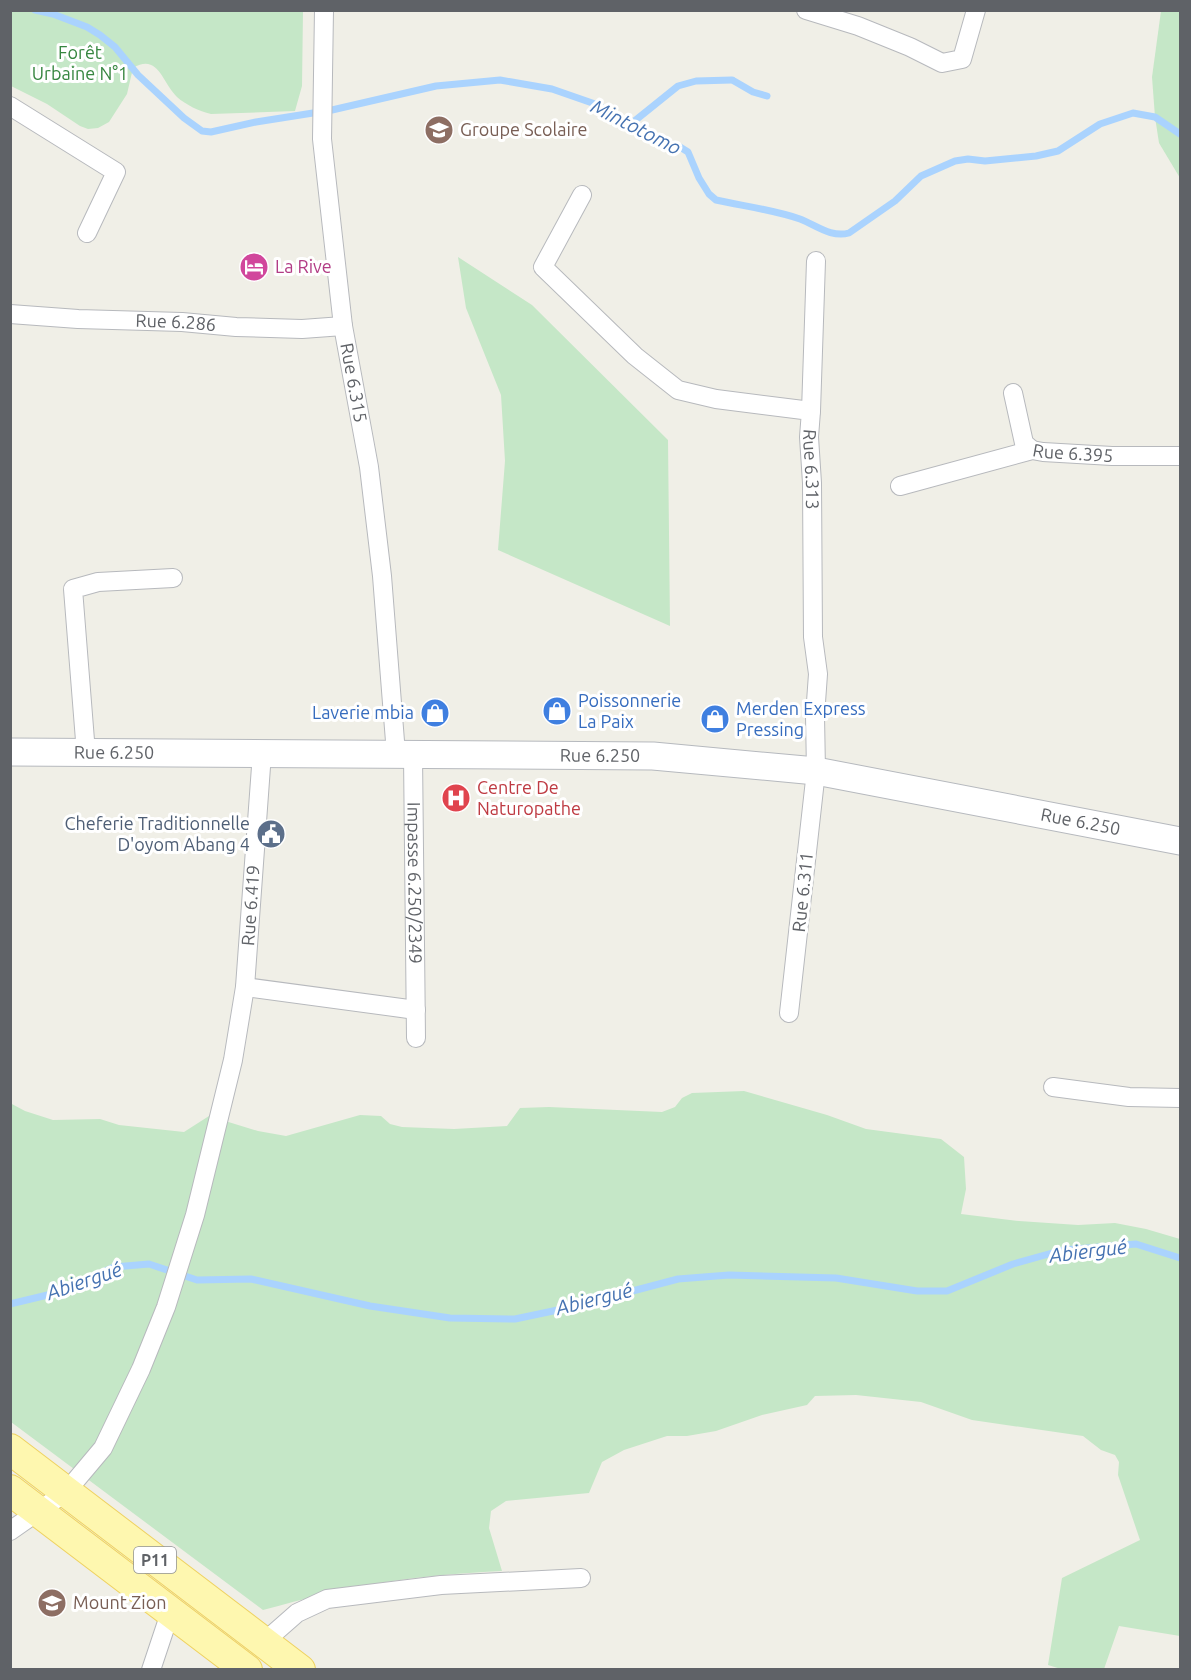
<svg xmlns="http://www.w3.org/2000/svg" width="1191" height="1680" font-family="Ubuntu,sans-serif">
	<rect width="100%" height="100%" fill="#f0efe7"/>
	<g fill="#c5e7c7">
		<path d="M10,11H303L302,86L295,111L211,114C199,111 186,105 177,97C162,82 158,53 133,68L127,94L109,122L98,128L88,129L80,126L47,104L11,86Z"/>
		<polygon points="1161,11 1180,11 1180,178 1159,143 1155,117 1152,77"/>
		<polygon points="458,257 532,305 668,440 670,626 498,550 505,461 501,395 466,308"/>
		<path d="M744,1091L827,1115L866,1129L941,1139L964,1157L966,1189L961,1214L1019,1221L1078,1225L1115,1223L1146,1229L1180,1239V1636L1119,1626L1104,1669H1061L1048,1665L1062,1578L1140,1540L1118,1475L1119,1462L1115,1455L1101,1450L1083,1436L972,1420L921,1402L856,1395L815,1396L807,1405L762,1415L716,1431L687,1436H667L624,1450L602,1462L589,1493L506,1501L491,1511L489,1528L502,1571C463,1573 424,1576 386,1582C344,1588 304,1599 263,1610L11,1422L10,1103L25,1111L53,1120L100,1119L119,1125L184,1132L209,1116L258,1131L286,1136L360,1115L381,1116L390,1124L402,1127L454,1129L507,1126L520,1108L549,1107L662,1112L675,1107L682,1098L692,1093Z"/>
	</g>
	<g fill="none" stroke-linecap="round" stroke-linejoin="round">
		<g stroke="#aad3fe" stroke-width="7">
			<path d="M35,10L53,14L87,27L100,35L115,47L138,75L184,118L202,131L211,132L256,122L332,110L436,86L500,80L552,89L598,105L654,140L680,147L688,152L699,178L709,194L716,200C743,206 775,210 800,219C816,225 831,238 849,233L895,201L921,176L955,161L968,159L985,161L1036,156L1058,151L1100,124L1133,113L1155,117L1180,134"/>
			<polyline points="734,81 753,92 767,96"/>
			<polyline points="632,123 678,86 696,81 732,80"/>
			<polyline points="10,1304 60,1292 114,1267 149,1264 197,1280 251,1279 370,1306 450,1318 515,1319 572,1307 678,1279 729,1275 836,1278 917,1291 947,1291 1013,1264 1063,1250 1136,1244 1180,1258"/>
		</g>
		<g stroke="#b7b9bd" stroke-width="20">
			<g id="minor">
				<path id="s1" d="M324,10L322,139L343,326L369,467L382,576L396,754"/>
				<polyline points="806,10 858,26 910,47 942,63 962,59 976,10"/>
				<polyline points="10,106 116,172 87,233"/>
				<path id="s2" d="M582,195L543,267L635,356L678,390L716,399L811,411L809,437L812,483L813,637L818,674L815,716L816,771L789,1013"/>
				<path id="s3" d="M10,314L78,319L182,322L236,327L302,329L343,326"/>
				<polyline points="1013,393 1024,443 1032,450"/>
				<polyline points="811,411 816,261"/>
				<path id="s4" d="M900,486L1032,450L1043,452L1112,456H1180"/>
				<polyline points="86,753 73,589 98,582 173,578"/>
				<path id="s5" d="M413,755L416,1038"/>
				<polyline points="245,987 416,1010"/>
				<polyline points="1053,1087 1129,1097 1180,1098"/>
				<path id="s6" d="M10,1531L66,1492L103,1448L141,1369L166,1307L195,1215L233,1060L245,987L262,753"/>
				<polyline points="264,1642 297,1613 327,1599 441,1585 581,1578"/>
				<polyline points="151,1670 171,1610"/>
			</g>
		</g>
		<g stroke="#b6b9be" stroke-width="29">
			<g id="secondary">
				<path id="s7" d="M10,752L653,756L816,771L1180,841"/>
			</g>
		</g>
		<g stroke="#efd261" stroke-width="32">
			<g id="primary">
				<polyline points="10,1449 300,1670"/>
				<polyline points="10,1490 247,1670"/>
			</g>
		</g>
		<use href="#minor" stroke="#fff" stroke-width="18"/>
		<use href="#secondary" stroke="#fff" stroke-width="27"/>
		<use href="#primary" stroke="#fef7af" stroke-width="30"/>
	</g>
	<defs>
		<g id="school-disc" transform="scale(1.5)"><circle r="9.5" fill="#8d6e63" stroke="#fff"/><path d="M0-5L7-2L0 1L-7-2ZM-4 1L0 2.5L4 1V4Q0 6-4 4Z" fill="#fff"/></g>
		<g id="hotel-disc" transform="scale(1.5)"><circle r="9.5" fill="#d1479c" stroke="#fff"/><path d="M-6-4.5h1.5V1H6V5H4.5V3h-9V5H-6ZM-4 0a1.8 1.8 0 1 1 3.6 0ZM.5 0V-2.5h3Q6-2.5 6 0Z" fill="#fff"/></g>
		<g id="shop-disc" transform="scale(1.5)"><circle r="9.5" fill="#3f7fe0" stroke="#fff"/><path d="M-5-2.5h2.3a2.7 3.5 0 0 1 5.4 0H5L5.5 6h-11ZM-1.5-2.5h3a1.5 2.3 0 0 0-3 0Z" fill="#fff"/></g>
		<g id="hospital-disc" transform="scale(1.5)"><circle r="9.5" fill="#e0444e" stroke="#fff"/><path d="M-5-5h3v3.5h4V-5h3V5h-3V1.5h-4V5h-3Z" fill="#fff"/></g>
		<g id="civic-disc" transform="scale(1.5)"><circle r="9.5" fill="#5c6f8a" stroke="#fff"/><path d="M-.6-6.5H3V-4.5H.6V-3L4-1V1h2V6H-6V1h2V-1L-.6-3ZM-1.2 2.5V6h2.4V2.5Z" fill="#fff"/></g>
	</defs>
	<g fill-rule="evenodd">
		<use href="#school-disc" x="439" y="130"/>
		<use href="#hotel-disc" x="254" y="267"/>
		<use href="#shop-disc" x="557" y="711"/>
		<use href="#shop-disc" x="435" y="713"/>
		<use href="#shop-disc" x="715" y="719"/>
		<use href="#hospital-disc" x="456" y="798"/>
		<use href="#civic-disc" x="271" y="834"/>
		<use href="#school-disc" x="52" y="1603"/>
	</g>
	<g text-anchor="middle" stroke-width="6" stroke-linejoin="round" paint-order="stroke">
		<rect fill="#fff" stroke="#8f9195" stroke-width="1.5" x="134" y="1547" width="42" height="26" rx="4.5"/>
		<g font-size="16" font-weight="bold" fill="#5f6267">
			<text x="155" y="1566">P11</text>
		</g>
		<g font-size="18" fill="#378640" stroke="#fff">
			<text x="80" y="59">Forêt<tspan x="80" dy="21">Urbaine N°1</tspan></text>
		</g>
		<g font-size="18" fill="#785e54" stroke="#fff" text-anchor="start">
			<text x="460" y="136">Groupe Scolaire</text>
			<text x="73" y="1609">Mount Zion</text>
		</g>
		<g font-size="18" fill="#b23c85" stroke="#fff" text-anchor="start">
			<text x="275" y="273">La Rive</text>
		</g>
		<g font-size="18" fill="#5f6267" stroke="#fff">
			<text dy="6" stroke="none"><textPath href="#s3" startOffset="166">Rue 6.286</textPath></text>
			<text dy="6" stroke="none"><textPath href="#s1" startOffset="375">Rue 6.315</textPath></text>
			<text dy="6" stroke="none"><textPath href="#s4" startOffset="178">Rue 6.395</textPath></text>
			<text dy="6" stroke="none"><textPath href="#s2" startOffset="458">Rue 6.313</textPath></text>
			<text dy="6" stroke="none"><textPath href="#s7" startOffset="104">Rue 6.250</textPath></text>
			<text dy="6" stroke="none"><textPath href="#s7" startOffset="590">Rue 6.250</textPath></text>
			<text dy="6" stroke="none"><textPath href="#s7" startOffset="1076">Rue 6.250</textPath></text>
			<text dy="6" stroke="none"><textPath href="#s5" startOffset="128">Impasse 6.250/2349</textPath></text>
			<text transform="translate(803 892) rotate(-84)" y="6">Rue 6.311</text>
			<text dy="6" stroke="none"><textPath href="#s6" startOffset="692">Rue 6.419</textPath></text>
		</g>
		<g font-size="18" fill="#366cbe" stroke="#fff" text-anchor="start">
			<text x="578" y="707">Poissonnerie<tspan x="578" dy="21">La Paix</tspan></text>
			<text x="736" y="715">Merden Express<tspan x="736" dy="21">Pressing</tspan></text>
			<text x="414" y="719" text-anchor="end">Laverie mbia</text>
		</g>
		<g font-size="18" fill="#be3a42" stroke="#fff" text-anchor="start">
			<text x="477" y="794">Centre De<tspan x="477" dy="21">Naturopathe</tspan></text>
		</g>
		<g font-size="18" fill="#4e5e75" stroke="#fff" text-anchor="end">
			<text x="250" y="830">Cheferie Traditionnelle<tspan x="250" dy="21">D'oyom Abang 4</tspan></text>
		</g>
		<g font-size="20" font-style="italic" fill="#4572b1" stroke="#fff">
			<text transform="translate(636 127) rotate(27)" y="7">Mintotomo</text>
			<text transform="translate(1088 1251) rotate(-7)" y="7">Abiergué</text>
			<text transform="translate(84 1281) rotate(-19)" y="7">Abiergué</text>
			<text transform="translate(594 1299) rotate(-14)" y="7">Abiergué</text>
		</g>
	</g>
	<rect width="1191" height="1680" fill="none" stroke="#5f6267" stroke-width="24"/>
</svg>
